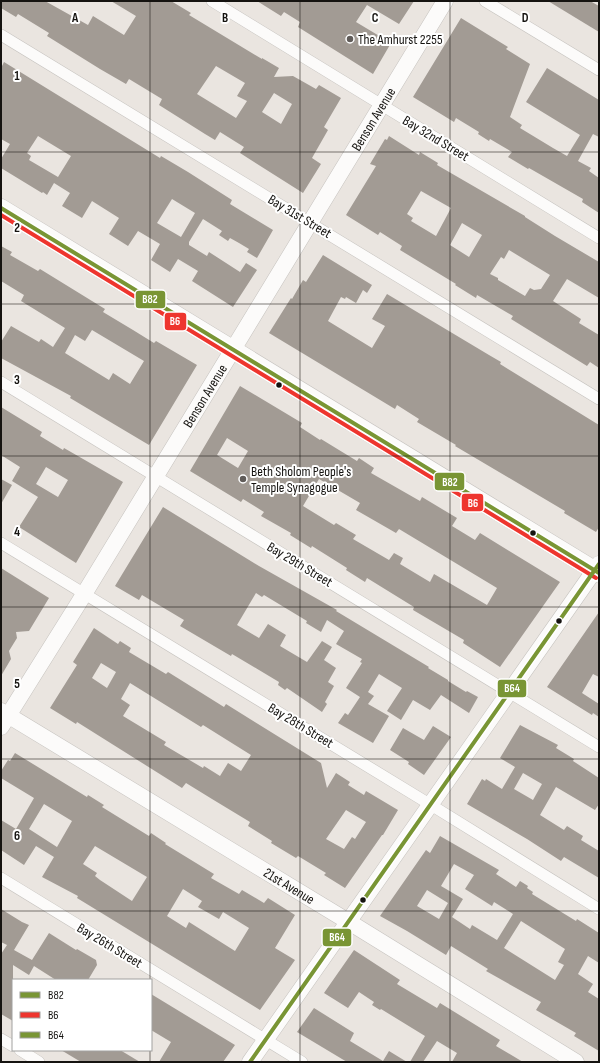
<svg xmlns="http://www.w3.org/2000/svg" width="600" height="1063" font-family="'Sofia Sans Condensed',sans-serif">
	<rect width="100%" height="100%" fill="#eae5e0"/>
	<g fill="#a29b94" fill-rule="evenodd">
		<path d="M1,1H45L88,25L93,16L124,35L136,16L111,1H171L191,13L189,15L262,59V58L279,68L274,77L293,76L316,89L319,85L341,98L324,127L328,130L312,158L321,164L303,193L240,153L244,147L220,132L215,140L205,134L159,105L162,99L129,79L126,84L100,69L47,36L49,33L18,14L16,17L1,8ZM216,66L245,83L237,96L247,101L236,118L197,94ZM274,93L292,104L281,124L262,112Z"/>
		<polygon points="257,1 414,1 399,24 367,5 356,22 391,43 373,74 298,27 300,22 284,12 281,16"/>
		<polygon points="548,1 590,1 599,6 599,32"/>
		<polygon points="461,18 508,47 506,49 530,64 510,117 522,125 520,128 553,148 567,156 580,135 526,102 547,68 599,100 599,137 593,134 578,161 591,168 589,171 599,178 599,213 582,202 583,199 529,168 528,169 508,157 512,152 490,139 489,141 478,134 479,132 456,118 454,122 413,97"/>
		<path d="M4,62L160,158L161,156L188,172L232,200L230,204L273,230L257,258L247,252L249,249L239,243L230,238L228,241L219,235L222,231L203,219L189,242V245L207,256L209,252L240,272L246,263L257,270L233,307L192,281L198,271L178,259L170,272L151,260L160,244L138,231L128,246L109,234L119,218L92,201L82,218L62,206L70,193L54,183L47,195L43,192L42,193L1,168V159L10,144L1,139V68ZM38,136L71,156L58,177L29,160L31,156L27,153ZM172,199L195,213L181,237L157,223Z"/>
		<path d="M389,136L419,155L420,152L438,163L437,165L525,216V217L555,236L599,262V298L567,279L553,301L581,319L579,323L599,335V368L590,362L587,366L511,319L513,316L477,295L476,298L455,285L456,284L400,250L402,246L380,232L378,235L346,215L376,166L370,164L385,139L387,140ZM421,191L451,208L436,236L411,221L413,218L407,214ZM462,223L482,235L469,257L450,245ZM509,250L550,275L541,289L534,290L530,288L525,296L498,280V278L490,274L501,257L504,259Z"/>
		<path d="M1,246L12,252L10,255L38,271L40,269L105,309L103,312L133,330L154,343L156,341L197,365L149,445L70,398L71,396L1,358V342L11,326L39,342L41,339L53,347L65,328L21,301L24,295L1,281ZM92,330L144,361L130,384L113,373L109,380L65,353L75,335L85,341Z"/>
		<polygon points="323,255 372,285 367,293 363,290 356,303 346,297 345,299 341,297 328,321 372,348 385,326 372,319 387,294 489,355 501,362 500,364 599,425 599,527 596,532 564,513 565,511 455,446 456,445 417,422 419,419 397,405 395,409 269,333 291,298 292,299 303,280 306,282"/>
		<path d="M240,386L302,423L300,427L320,440L321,439L357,461L359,458L374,468L371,473L420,501L422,497L457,518L452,526L475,540L480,533L560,582L500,667L463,643L464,640L413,610L414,607L367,578L365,582L346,570L347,568L312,546L311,548L290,535L291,533L261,516L264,512L243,499L241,502L190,471ZM227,438L248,451L238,468L217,455ZM319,479L360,503L356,510L396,533L399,529L497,588L487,605L434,574L430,582L400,564L403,558L394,553L389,560L353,539L356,535L336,523L334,525L303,506Z"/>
		<path d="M1,407L42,432L40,436L63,450L64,448L123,482L76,563L19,527L38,497L12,481L20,467L1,455ZM46,467L68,480L58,497L36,484Z"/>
		<polygon points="1,479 12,485 1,504"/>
		<polygon points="163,507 259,566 337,610 336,611 429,667 428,668 448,680 448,681 466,692 467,691 478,697 469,713 441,695 430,710 413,700 401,720 387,711 402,688 379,674 368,692 374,696 368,704 389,716 373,743 338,723 345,713 348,715 360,697 346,688 362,663 360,662 362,659 336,644 344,631 327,620 321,632 306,623 307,621 264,595 262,597 256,593 237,625 259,638 268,624 286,635 280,646 307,662 322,641 332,647 324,660 336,668 328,682 334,686 325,702 327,704 322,712 287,688 285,690 278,685 279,682 259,670 232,654 231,656 180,626 184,620 142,595 139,600 115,586"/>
		<polygon points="1,568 49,598 29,631 16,632 17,638 9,651 11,659 1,676"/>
		<polygon points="599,612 599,677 593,674 582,693 599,704 599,717 593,713 592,715 547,687"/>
		<path d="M94,628L118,644L120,641L131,648L129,652L166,674L168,672L224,707L226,704L321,763L327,788L336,773L350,782L348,785L364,795L366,791L398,810L383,835H382L345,888L324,875L326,873L298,856L296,858L271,843L272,841L248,826L250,822L212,799L186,783L182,788L77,722L76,724L50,708L77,665L73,662ZM101,663L116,672L107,688L92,678ZM130,683L201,727L203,725L251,755L241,771L228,763L220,776L204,766L203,768L164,745L166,742L123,716L130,705L121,699ZM346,810L366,822L355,839L352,837L344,849L326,839Z"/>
		<path d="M520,725L558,745L556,748L574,759L573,761L599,778V804L595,810L556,787L540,815L564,830L567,826L583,836L581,840L599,851V878L564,857L561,861L527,839L467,804L482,779L485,781L486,779L502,789L515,767L500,758ZM523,773L542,784L533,800L514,789Z"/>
		<polygon points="433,726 451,737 424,775 408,764 409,762 390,750 403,728 424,740"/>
		<path d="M15,753L87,797L88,795L104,805L102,807L149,836L151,833L166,843L165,844L214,874L211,878L239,894L242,890L264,903L268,898L295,915L275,948L295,960L260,1010L77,898L78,896L42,877L54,857L36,846L24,865L1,850V820L16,829L34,798L1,778V771L8,760L10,761ZM44,804L72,821L57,847L29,829ZM95,846L147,877L132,901L100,880L95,876L97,873L83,864ZM183,889L202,901L198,907L219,919L223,912L249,928L235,951L189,922L186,928L167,916Z"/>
		<path d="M440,836L499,870L496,874L516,887L520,881L528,886L527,888L533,892L532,894L576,921L577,919L599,933V963L588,956L578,974L593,984L588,992L599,999V1051L574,1036L576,1033L536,1010L541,1002L486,971L488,969L451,946L446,955L407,931L380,916L426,850L430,853ZM454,864L474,875L465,889L492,906L494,902L513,914L497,940L472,925L470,929L452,917L463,899L441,886ZM427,890L448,903L439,919L417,906ZM521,921L565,949L558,962L564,965L555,980L504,948Z"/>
		<polygon points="1,909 22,922 29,925 14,950 32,960 49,933 76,950 77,949 96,960 97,965 88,980 56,980 34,966 29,975 13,965 13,1021 1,1014 1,954 7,945 1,942"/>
		<polygon points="354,950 400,980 397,984 437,1008 440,1003 500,1040 496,1046 523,1062 452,1062 457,1053 437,1041 423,1062 410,1062 425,1036 381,1009 380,1010 372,1005 374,1002 359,992 348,1008 324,993"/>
		<polygon points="151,994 235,1045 223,1062 159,1062 171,1042 151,1030"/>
		<polygon points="314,1008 354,1033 350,1041 383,1061 389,1051 407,1062 347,1062 297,1032"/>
		<polygon points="61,1050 120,1050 140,1062 81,1062"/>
	</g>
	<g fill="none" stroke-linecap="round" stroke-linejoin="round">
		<g stroke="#c6c3bf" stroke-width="12">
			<g id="street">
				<polyline points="212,1 599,238"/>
				<polyline points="485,1 599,70"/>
				<polyline points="1,35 599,399"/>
				<polyline points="1,382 599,747"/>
				<polyline points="1,543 431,805 599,909"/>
				<polyline points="1,878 302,1062"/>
				<polyline points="1,1039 13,1046"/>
				<polyline points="20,1050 39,1062"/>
			</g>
		</g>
		<g stroke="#c6c3bf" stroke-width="17">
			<g id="secondary">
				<path id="s1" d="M1,711L349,922L576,1062"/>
				<path id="s2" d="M1,727L78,604L445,1"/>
				<polyline points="250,1062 599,564"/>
			</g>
		</g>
		<g stroke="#c6c3bf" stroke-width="19">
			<polyline id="primary" points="1,208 599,573"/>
		</g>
		<use href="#street" stroke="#fcfbfa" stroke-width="11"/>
		<use href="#secondary" stroke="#fcfbfa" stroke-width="16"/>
		<use href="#primary" stroke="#fcfbfa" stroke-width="18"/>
		<g stroke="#fff" stroke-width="7">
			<polyline id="bus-1" points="1,208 599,573"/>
		</g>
		<g stroke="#fff" stroke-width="7">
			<polyline id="bus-2" points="1,215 596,578"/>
		</g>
		<g stroke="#fff" stroke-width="7">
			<polyline id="bus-3" points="250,1062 599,564"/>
		</g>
		<use href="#bus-1" stroke="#799534" stroke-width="4"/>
		<use href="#bus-2" stroke="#ee352e" stroke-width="4"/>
		<use href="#bus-3" stroke="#799534" stroke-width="4"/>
	</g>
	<path fill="none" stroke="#151310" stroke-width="1" stroke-opacity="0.55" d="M150,1V980M300,1V1062M450,1V1062M1,152H599M1,304H599M1,456H599M1,607H599M1,759H599M1,911H599M150,1050V1062"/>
	<g fill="#605c59" stroke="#fff" stroke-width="1.5">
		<circle cx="350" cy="39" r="4"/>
		<circle cx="243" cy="479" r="4"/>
	</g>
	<g fill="#151310" stroke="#fff" stroke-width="1.5">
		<circle cx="279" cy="385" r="3.5"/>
		<circle cx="533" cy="533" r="3.5"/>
		<circle cx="559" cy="621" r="3.5"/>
		<circle cx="363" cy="900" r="3.5"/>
	</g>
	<g text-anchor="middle" stroke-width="4" stroke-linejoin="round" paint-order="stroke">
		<g font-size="14" fill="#151310" stroke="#fff" text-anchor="start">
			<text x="358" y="44">The Amhurst 2255</text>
			<text x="251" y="476">Beth Sholom People's<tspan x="251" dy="16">Temple Synagogue</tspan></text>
		</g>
		<g font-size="14" fill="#151310" stroke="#fff">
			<text dy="5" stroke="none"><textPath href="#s2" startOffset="713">Benson Avenue</textPath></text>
			<text transform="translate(436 138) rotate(31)" y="5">Bay 32nd Street</text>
			<text transform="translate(300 216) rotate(31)" y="5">Bay 31st Street</text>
			<text dy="5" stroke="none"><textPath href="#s2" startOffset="389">Benson Avenue</textPath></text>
			<text transform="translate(300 564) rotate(31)" y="5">Bay 29th Street</text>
			<text transform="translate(301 725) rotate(31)" y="5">Bay 28th Street</text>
			<text dy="5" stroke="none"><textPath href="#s1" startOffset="337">21st Avenue</textPath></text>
			<text transform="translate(110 945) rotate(31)" y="5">Bay 26th Street</text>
		</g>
	</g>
	<g font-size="13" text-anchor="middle" font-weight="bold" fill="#151310" stroke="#fff" stroke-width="4" stroke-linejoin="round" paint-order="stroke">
		<text x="75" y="22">A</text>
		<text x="225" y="22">B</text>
		<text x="375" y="22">C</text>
		<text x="525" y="22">D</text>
		<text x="17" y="80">1</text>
		<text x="17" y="232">2</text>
		<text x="17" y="384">3</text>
		<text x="17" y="536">4</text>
		<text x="17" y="688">5</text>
		<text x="17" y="840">6</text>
	</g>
	<g stroke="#fff" stroke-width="1.5">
		<rect x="135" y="290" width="31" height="19" rx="4" fill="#799534"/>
		<rect x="164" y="312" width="23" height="19" rx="4" fill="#ee352e"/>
		<rect x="434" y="472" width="31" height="19" rx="4" fill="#799534"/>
		<rect x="461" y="493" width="23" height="19" rx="4" fill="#ee352e"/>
		<rect x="497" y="679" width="30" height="19" rx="4" fill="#799534"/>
		<rect x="322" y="928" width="30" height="19" rx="4" fill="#799534"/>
	</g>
	<g font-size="11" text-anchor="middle" font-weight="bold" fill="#fff">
		<text x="150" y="303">B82</text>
		<text x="175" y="325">B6</text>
		<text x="450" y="486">B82</text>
		<text x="473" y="507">B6</text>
		<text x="512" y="692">B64</text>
		<text x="337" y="941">B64</text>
	</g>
	<rect width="600" height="1063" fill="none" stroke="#151310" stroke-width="4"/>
	<rect x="12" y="979" width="140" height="72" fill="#ffffff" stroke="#a1a19f"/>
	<rect x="20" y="992" width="20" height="6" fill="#799534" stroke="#a1a19f"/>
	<text x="48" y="999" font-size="12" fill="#151310">B82</text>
	<rect x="20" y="1012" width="20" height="6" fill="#ee352e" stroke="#a1a19f"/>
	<text x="48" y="1019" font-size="12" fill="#151310">B6</text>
	<rect x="20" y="1032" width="20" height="6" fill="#799534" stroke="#a1a19f"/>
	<text x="48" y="1039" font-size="12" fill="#151310">B64</text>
</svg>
